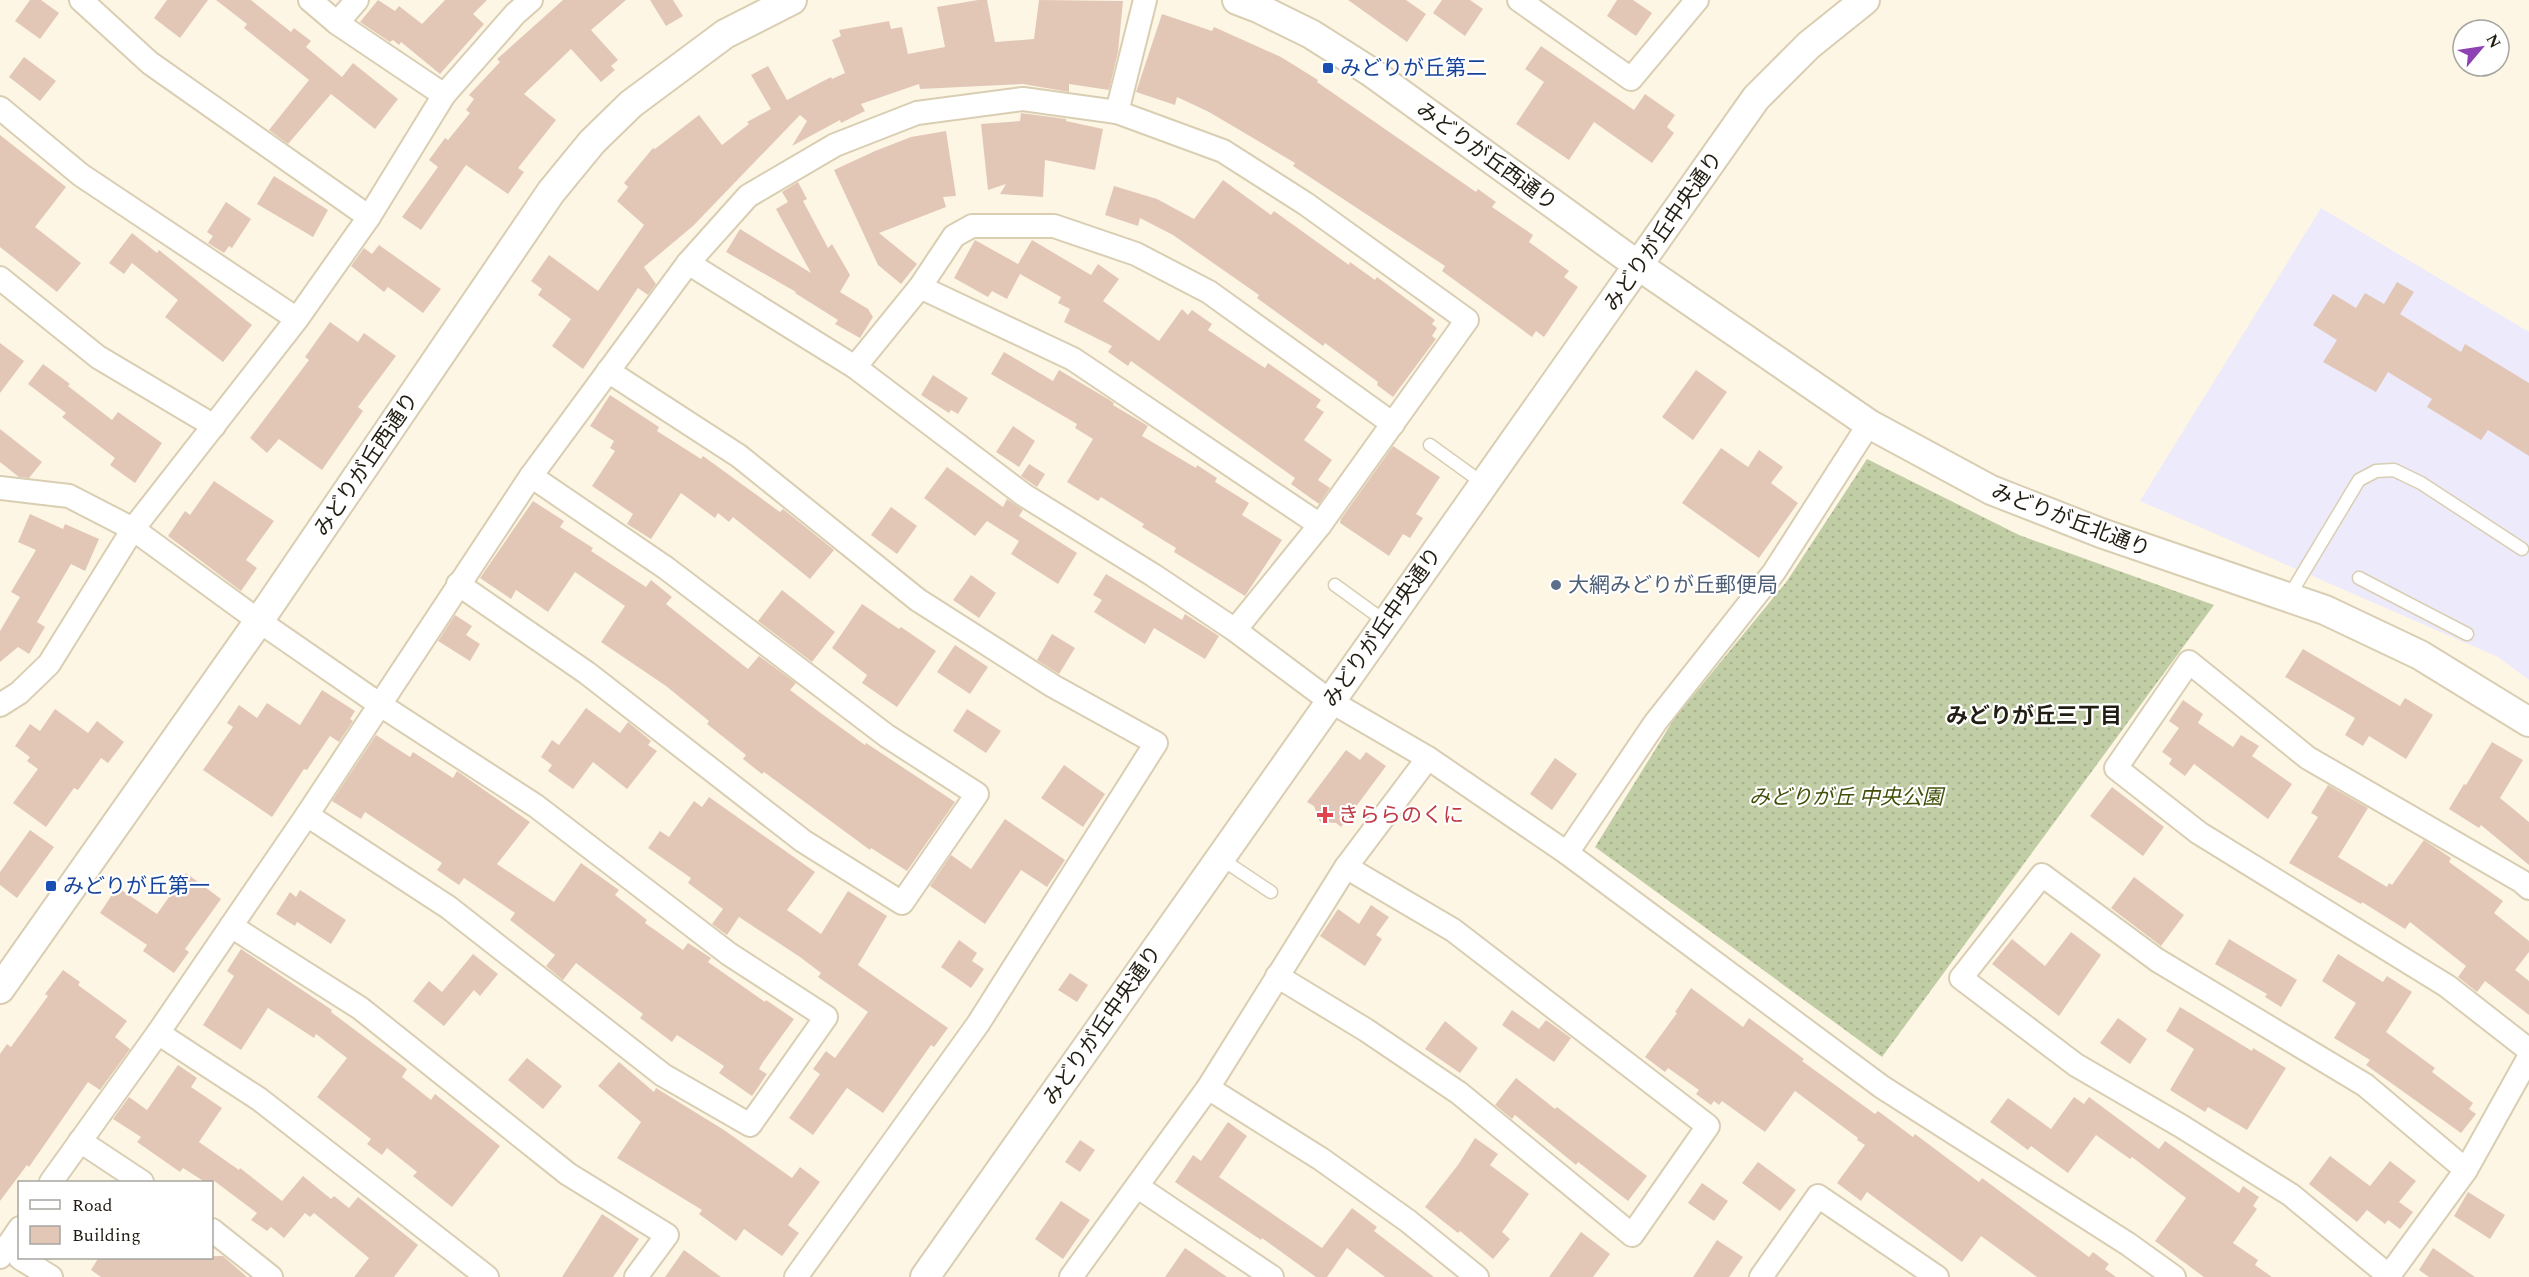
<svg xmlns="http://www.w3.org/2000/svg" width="2529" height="1277" font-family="Spectral,'Noto Sans JP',serif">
	<defs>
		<pattern id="grass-dots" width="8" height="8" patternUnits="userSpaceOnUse" patternTransform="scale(1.5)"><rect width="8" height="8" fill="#c1cda4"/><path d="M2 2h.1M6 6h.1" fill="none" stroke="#a6b08c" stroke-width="1.8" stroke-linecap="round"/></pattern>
	</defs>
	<rect width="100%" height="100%" fill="#fdf6e5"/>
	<polygon fill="#edeafc" points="2321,208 2529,332 2529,680 2498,657 2140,501"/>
	<polygon fill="url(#grass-dots)" points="1867,459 2019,535 2214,605 1882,1057 1595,847 1674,719 1787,581"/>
	<g fill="#e3c7b6">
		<polygon points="30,0 41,0 59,13 40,39 15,21"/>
		<polygon points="167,0 208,0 180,38 154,18"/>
		<polygon points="216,0 251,0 291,32 294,28 311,41 306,47 342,77 353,63 398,99 375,129 331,94 288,144 269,130 309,80 244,28 247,24"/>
		<polygon points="378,0 395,11 399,6 422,24 445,0 487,0 473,14 484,24 440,74 401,42 399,45 393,40 390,42 360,22"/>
		<polygon points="563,0 626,0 591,30 618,60 611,66 615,70 601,82 571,49 524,94 556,120 518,168 524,172 508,194 466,165 421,230 402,217 438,167 429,160 445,138 448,140 470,113 466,110 474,99 469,95 500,62 497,59"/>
		<polygon points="650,0 673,0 683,16 666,26"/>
		<polygon points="978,0 987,0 995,42 1034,39 1039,0 1123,1 1118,52 1109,90 1069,84 1069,92 1023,84 920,89 919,84 861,104 865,111 841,123 840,120 792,146 807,121 800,115 693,226 644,267 656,284 648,295 638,288 583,369 552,346 571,319 538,295 542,289 531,281 549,255 598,291 644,225 617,201 628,187 624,183 653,148 655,149 699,115 722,145 749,124 747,122 771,109 751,75 768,66 787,100 831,77 832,79 845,73 832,40 841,36 839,30 889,21 891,29 902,27 908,54 945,47 937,7"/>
		<polygon points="1348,0 1406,0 1426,14 1407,42"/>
		<polygon points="1442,0 1470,0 1483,9 1465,36 1433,13"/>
		<polygon points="1617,0 1633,0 1652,13 1636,36 1607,16"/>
		<polygon points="1162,14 1212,31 1214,27 1281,57 1318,80 1317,82 1476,192 1478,189 1496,202 1492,207 1533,235 1529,242 1569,271 1564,277 1578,287 1544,337 1536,331 1532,337 1442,271 1445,266 1293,166 1295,163 1209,112 1177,97 1175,105 1136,92"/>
		<polygon points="1541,46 1634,110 1645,94 1675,115 1667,127 1674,133 1652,163 1594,122 1569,160 1516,124 1544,82 1525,69"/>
		<polygon points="24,57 56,81 40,101 9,77"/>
		<polygon points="1021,113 1066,119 1066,121 1103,129 1095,170 1045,160 1043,197 1000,194 1006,184 988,190 981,124 1020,121"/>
		<polygon points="946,131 956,196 943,197 946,207 879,233 917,264 901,284 878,265 834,170 875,151 911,137"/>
		<polygon points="0,135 66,187 35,227 81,263 57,292 0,247"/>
		<polygon points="274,176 328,210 313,237 257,204"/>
		<polygon points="1223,180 1271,215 1274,211 1349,265 1350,262 1375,280 1377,277 1435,320 1432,324 1437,328 1432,336 1436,339 1393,397 1377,385 1378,382 1325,343 1323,346 1257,298 1259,295 1173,235 1140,218 1138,226 1105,215 1114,186 1157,199 1194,219"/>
		<polygon points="798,182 807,199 803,201 828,248 832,244 850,275 840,292 868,309 873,317 860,338 835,324 838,320 795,293 796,292 726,252 740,229 811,273 776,209 788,202 782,192"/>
		<polygon points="226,202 251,219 232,248 229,246 224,253 208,243 213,236 207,232"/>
		<polygon points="132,233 157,253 159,250 252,325 223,362 165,317 178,300 132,263 124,274 109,263"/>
		<polygon points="975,240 1018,264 1032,240 1091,275 1098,264 1119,279 1103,301 1159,341 1182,309 1188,315 1192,310 1212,324 1208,330 1265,368 1268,363 1321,400 1316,407 1324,412 1304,440 1332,460 1318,480 1330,488 1319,504 1291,484 1295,478 1131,361 1128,366 1108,352 1112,346 1064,322 1070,309 1058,303 1061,297 1020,274 1007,299 992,291 988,297 954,278"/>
		<polygon points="379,245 441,289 423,313 388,287 384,292 351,266 364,248 372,254"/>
		<polygon points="2397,282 2414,292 2400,314 2461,352 2465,344 2529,383 2529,456 2488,430 2481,440 2427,407 2432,399 2388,372 2376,392 2323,362 2337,340 2313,325 2333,294 2356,308 2365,293 2384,304"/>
		<polygon points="330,322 358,342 364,333 396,356 358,407 363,411 322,470 279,439 267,453 250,438 309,360 305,357"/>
		<polygon points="0,343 24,361 0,393"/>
		<polygon points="1004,352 1053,381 1059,370 1108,399 1114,403 1113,405 1148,426 1142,436 1196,468 1197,465 1217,478 1215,482 1249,503 1242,515 1282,540 1245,596 1174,552 1176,548 1142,527 1144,524 1101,497 1098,501 1067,482 1093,439 1075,428 1077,424 991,374"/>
		<polygon points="43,364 70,384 68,386 112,420 118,412 162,443 135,483 110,465 115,458 62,417 66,413 28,384"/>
		<polygon points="1696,370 1727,392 1693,440 1662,417"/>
		<polygon points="933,375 968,398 958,414 951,410 949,413 921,395"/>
		<polygon points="610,395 659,427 657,431 701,459 703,456 780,512 783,509 834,550 810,579 733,517 729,522 718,513 715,518 681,493 651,539 627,524 633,514 592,486 615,451 610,448 614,441 590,426"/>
		<polygon points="1013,426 1035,441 1019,467 996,452"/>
		<polygon points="0,429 42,462 29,478 19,477 0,462"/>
		<polygon points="1393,446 1440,477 1416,514 1423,518 1410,538 1403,534 1389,556 1340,523 1341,519"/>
		<polygon points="1721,448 1748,467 1759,450 1783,467 1771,483 1798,503 1759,558 1682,503"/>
		<polygon points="1029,464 1045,474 1037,487 1021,476"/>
		<polygon points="947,467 1003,507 1007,499 1023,510 1019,516 1077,553 1058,584 1011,554 1019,541 987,521 975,536 924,498"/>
		<polygon points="214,481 274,521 246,560 257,568 241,591 168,536 185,511 190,515"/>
		<polygon points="533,501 564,521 560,527 593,548 591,551 646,587 651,580 672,597 666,604 748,669 759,656 796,683 790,690 822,714 865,745 866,743 955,802 907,871 871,848 870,850 764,772 762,774 743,759 746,755 707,724 709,721 666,686 601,642 625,606 575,572 548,612 516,590 511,599 480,578"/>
		<polygon points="891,507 917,526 897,554 871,535"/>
		<polygon points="30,514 63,529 65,524 99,539 85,571 71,564 37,622 45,627 29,654 18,647 0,662 0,631 20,597 11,592 36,550 18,542"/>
		<polygon points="1106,574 1182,620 1185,614 1219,636 1205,659 1154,628 1145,644 1094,612 1102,600 1093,595"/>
		<polygon points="971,575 996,593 979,618 953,600"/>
		<polygon points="782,590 835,632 812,662 758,621"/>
		<polygon points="862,604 899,629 901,627 936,651 897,707 862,683 867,675 832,648"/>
		<polygon points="455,615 472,626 466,635 480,644 470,661 438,641"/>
		<polygon points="1052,634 1075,648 1059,674 1037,660"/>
		<polygon points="955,645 988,667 970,694 937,672"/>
		<polygon points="2303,649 2400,706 2405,698 2433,715 2406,759 2369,736 2363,746 2345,735 2355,718 2285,677"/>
		<polygon points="322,690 355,711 350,719 353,721 339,742 330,736 307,770 304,769 272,817 203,770 233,727 227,723 239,705 257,718 267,703 300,725"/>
		<polygon points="2183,700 2203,714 2198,723 2233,747 2241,735 2259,746 2252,756 2292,784 2268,819 2194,764 2185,776 2169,764 2172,759 2162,752 2179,728 2169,721"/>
		<polygon points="586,708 620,733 628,722 651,741 648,745 657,751 627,789 593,762 573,789 548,771 552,765 541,757 552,740 559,745"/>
		<polygon points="55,709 88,733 97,721 124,742 108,763 101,758 78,790 74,788 46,827 13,803 38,769 27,761 30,757 15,746 30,724 40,731"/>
		<polygon points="967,709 1001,731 986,753 953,731"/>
		<polygon points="376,735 410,757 413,752 453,778 457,771 530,822 497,864 554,902 581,863 619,890 615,895 647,920 645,923 683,950 688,943 711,958 708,962 765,1002 766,1000 794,1019 763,1062 759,1069 767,1074 752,1096 719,1073 724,1066 677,1035 672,1042 640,1018 643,1014 576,963 563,980 546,966 555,955 510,920 515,913 464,878 459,885 437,870 442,863 365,812 361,819 332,801"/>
		<polygon points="2492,742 2523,760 2500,798 2529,822 2529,865 2481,825 2479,828 2449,809 2464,784 2466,785"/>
		<polygon points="1346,750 1360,760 1366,752 1386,766 1341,827 1336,823 1320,822 1314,806 1307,802"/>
		<polygon points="1555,758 1577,774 1552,810 1530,794"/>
		<polygon points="1064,765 1105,794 1083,827 1041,798"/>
		<polygon points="2328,785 2368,808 2338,857 2387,887 2389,883 2392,885 2424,840 2451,858 2449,862 2503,901 2494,913 2529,941 2529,952 2515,970 2529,981 2529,1015 2485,981 2477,992 2458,977 2466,966 2410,922 2405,929 2362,902 2361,904 2289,863 2318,817 2311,813"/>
		<polygon points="2112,787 2164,827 2143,856 2090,816"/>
		<polygon points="709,797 815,872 787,910 821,934 848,891 887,916 858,965 948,1028 934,1047 931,1045 883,1113 847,1088 813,1135 789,1118 820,1074 813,1069 826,1051 835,1058 868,1012 818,977 821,973 800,957 739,917 727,935 712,924 723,909 688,883 691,878 648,848 660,831 669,837 694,801 702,807"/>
		<polygon points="1005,819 1065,860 1047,887 1021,870 985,924 930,886 951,855 971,869"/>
		<polygon points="30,830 54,847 17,898 0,885 0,872"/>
		<polygon points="186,873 221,899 185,949 189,952 174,973 143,951 147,945 100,913 117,887 157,914"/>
		<polygon points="2134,877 2184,915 2161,946 2111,908"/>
		<polygon points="300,890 346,920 331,944 297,922 295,926 276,914 290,892 296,897"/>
		<polygon points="1371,905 1389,917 1376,935 1382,939 1365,966 1320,936 1338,909 1359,924"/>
		<polygon points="2071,932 2101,955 2059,1016 1992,964 2012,939 2045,966"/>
		<polygon points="2229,939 2297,980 2281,1007 2265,997 2267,994 2215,964"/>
		<polygon points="959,940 977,953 972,961 984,969 971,988 941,967"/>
		<polygon points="241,949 332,1010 331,1012 407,1069 402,1077 431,1100 435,1094 500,1146 452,1207 413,1176 417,1172 387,1148 382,1155 367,1144 371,1139 317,1097 347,1058 316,1034 314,1038 268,1008 241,1050 203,1025 234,976 227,971"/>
		<polygon points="473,954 498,974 480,996 474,990 444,1026 413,1001 429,981 442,992"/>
		<polygon points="2338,954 2383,982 2387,976 2412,992 2386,1032 2435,1068 2432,1072 2473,1103 2469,1109 2476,1114 2461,1133 2366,1065 2370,1060 2334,1038 2356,1003 2322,981"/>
		<polygon points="63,970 80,982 78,985 127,1021 115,1037 130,1049 100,1090 88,1082 29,1167 27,1165 0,1201 0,1054 7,1044 11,1047 48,996 45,994"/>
		<polygon points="1070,973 1088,985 1077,1002 1058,990"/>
		<polygon points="1691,988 1743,1027 1749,1018 1804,1059 1802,1061 1875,1114 1878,1111 1913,1137 1915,1134 1979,1182 1982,1178 2089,1257 2093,1252 2109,1264 2105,1269 2116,1277 2037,1277 1981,1236 1962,1262 1867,1192 1861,1201 1837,1183 1865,1145 1857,1140 1858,1138 1795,1091 1765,1132 1722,1101 1719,1105 1714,1101 1711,1105 1696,1094 1699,1090 1668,1068 1665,1072 1645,1057 1677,1013 1675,1012"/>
		<polygon points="2180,1007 2252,1051 2253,1048 2286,1068 2247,1130 2208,1107 2205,1112 2170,1090 2194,1049 2166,1031"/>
		<polygon points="1512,1010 1539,1029 1546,1020 1571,1038 1554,1062 1502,1025"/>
		<polygon points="2118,1018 2147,1039 2130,1064 2100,1043"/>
		<polygon points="1445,1021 1478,1048 1460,1073 1425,1049"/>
		<polygon points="527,1058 562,1086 543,1109 508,1080"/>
		<polygon points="619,1062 654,1092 656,1088 724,1130 792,1178 800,1167 820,1182 788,1225 799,1233 782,1256 744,1229 736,1241 699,1214 702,1210 617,1158 641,1122 598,1086"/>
		<polygon points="178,1065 197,1078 191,1087 222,1108 199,1142 239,1170 240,1168 282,1201 303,1176 331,1199 334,1196 349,1208 358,1197 418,1245 394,1277 354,1277 369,1258 314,1213 310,1217 305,1213 284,1238 271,1227 267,1231 251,1220 257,1213 213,1180 212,1183 205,1182 183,1168 180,1172 137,1142 141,1137 113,1119 129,1097 147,1110"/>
		<polygon points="1516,1078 1555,1109 1557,1107 1647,1176 1628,1201 1578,1162 1576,1165 1515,1115 1512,1119 1495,1105"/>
		<polygon points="2074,1097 2084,1104 2089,1097 2159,1149 2165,1141 2239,1193 2243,1186 2259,1197 2253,1206 2257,1209 2233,1243 2258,1260 2255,1265 2272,1277 2204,1277 2155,1241 2186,1198 2132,1157 2130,1159 2096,1135 2068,1173 2031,1146 2028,1150 1990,1122 2008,1098 2051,1129"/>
		<polygon points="1228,1122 1247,1136 1219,1177 1322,1248 1352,1208 1377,1227 1374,1231 1434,1277 1385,1277 1347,1248 1327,1277 1316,1277 1262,1238 1261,1240 1175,1182 1193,1155 1201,1161"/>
		<polygon points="1475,1138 1498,1154 1490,1165 1529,1194 1502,1232 1510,1239 1493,1259 1460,1231 1458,1233 1425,1207 1458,1165"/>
		<polygon points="1080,1140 1095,1150 1080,1172 1065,1162"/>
		<polygon points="2330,1156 2370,1186 2390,1161 2416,1181 2399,1202 2413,1212 2400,1229 2388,1220 2385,1224 2367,1210 2357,1222 2309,1184"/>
		<polygon points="1758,1162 1796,1190 1780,1211 1742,1183"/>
		<polygon points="1702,1183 1728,1201 1714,1221 1688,1203"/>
		<polygon points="2468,1192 2505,1215 2490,1239 2454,1216"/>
		<polygon points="1061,1201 1090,1220 1063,1259 1035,1239"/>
		<polygon points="602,1214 639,1239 613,1277 562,1277"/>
		<polygon points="1581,1232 1610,1254 1593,1277 1549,1277"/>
		<polygon points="1717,1240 1743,1257 1729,1277 1693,1277"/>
		<polygon points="1185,1248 1227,1277 1165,1277"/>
		<polygon points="2433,1248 2475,1277 2429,1277 2419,1270"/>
		<polygon points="684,1250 721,1277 665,1277"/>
		<polygon points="223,1256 247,1277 101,1277 91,1270 99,1257"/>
	</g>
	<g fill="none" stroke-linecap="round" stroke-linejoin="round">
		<g stroke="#d9ceb2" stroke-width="15">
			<g id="service">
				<polyline points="1430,445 1484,484"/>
				<polyline points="2359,578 2467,634"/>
				<polyline points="1335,585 1386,622"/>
				<polyline points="2288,598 2359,480 2376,471 2394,470 2421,483 2522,549"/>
				<polyline points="1220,858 1271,892"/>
			</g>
		</g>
		<g stroke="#d9ceb2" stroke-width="26">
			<g id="minor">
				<polyline points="81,0 150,63 369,217"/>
				<polyline points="310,0 337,23 444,95"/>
				<polyline points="1519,0 1631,79 1697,0"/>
				<polyline points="337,23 357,0"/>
				<polyline points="0,108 81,175 297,319"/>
				<polyline points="1117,112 1145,0"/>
				<polyline points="688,263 855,367 1024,495 1153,575 1235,630 1330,701 1428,758 1567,853 1882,1087 2128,1244 2174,1277"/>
				<polyline points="0,278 98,357 214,426"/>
				<polyline points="920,287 1073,359 1320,525"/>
				<polyline points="855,367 920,287 954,236 972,226 1054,226 1136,254 1209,292 1393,424"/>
				<polyline points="608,371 739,456 918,600 1053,686 1156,743 978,1024 796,1277"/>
				<polyline points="0,488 69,496 133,529 259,621 379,704 536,806 729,954 826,1017 750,1125 663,1075 448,907 307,815"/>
				<polyline points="458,584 587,673 803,841 902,903 977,794 887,736 666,568 531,476"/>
				<polyline points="0,705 19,693 49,664 133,529 297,319 369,217 444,95 515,14 531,0"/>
				<polyline points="1567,853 1655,723 1774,572 1869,424"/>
				<polyline points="2529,888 2521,881 2308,758 2189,662 2116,768 2199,833 2447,986 2529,1050"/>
				<polyline points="231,926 360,1008 568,1174 667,1235 636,1277"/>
				<polyline points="1277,976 1366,1030 1459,1093 1632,1235 1708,1126 1453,930 1346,867"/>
				<polyline points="158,1033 259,1099 487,1277"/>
				<polyline points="1208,1088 1321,1159 1408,1221 1477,1277"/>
				<polyline points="80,1141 142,1182"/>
				<polyline points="51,1182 158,1033 307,815 531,476 688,263 748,196 835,145 917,113 1023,99 1117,112 1223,151 1306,204 1467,320 1320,525 1235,630"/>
				<polyline points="1138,1187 1272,1277"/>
				<polyline points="212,1230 271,1277"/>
				<polyline points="0,1257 20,1228"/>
				<polyline points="20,1258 51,1277"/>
				<polyline points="2389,1276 2291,1195 2181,1126 2076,1065 1961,978 2042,875 2157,960 2365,1085 2466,1170"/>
				<polyline points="1071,1277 1208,1088 1346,867 1428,758"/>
				<polyline points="1761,1277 1818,1196 1937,1277"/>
				<polyline points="2388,1277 2466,1170 2529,1057"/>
			</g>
		</g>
		<g stroke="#d9ceb2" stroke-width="32">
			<g id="tertiary">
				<polyline points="1237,0 1258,8 1311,34 1371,72 1639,266 1869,424 1991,490 2101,533 2325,610 2420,655 2529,722"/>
				<polyline points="0,989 259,621 551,192 592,142 631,104 725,34 792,0"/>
				<polyline points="925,1277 1756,98 1809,45 1865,0"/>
			</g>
		</g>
		<use href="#service" stroke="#fff" stroke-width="12"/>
		<use href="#minor" stroke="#fff" stroke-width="22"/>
		<use href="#tertiary" stroke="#fff" stroke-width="28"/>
	</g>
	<g fill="#1a4fb4" stroke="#fff" stroke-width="2">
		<rect x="1322" y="62" width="12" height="12" rx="3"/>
		<rect x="45" y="880" width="12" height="12" rx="3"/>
	</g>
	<circle fill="#5c6f8a" stroke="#fff" stroke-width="2" cx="1556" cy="585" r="6"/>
	<path fill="#e0444e" stroke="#fff" stroke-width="2" d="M1322 806h6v6h6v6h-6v6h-6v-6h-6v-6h6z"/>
	<g text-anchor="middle" stroke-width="4.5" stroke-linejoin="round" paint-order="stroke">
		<g font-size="21" fill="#164399" stroke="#fff" text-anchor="start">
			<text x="1340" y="75">みどりが丘第二</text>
			<text x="63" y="893">みどりが丘第一</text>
		</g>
		<g font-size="21" fill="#211d12" stroke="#fff">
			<text transform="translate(1487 156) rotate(36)" y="7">みどりが丘西通り</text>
			<text transform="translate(1663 231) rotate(-55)" y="7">みどりが丘中央通り</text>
			<text transform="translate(366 464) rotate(-56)" y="7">みどりが丘西通り</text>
			<text transform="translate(2071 520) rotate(21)" y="7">みどりが丘北通り</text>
			<text transform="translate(1382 627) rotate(-55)" y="7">みどりが丘中央通り</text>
			<text transform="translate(1102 1025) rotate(-55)" y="7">みどりが丘中央通り</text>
		</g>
		<g font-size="21" fill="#4e5e75" stroke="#fff" text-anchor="start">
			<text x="1568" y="592">大網みどりが丘郵便局</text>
		</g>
		<g font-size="21" font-style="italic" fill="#414f08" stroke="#fff">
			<text x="1846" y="804">みどりが丘 中央公園</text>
		</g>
		<g font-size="21" fill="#be3a42" stroke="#fff" text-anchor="start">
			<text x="1338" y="822">きららのくに</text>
		</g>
		<g font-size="22" font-weight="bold" fill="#211d12" stroke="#fff">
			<text x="2034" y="723">みどりが丘三丁目</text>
		</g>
	</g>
	<rect x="18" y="1181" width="195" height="78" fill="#ffffff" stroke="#a6a5a0" stroke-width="1.5"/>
	<rect x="30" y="1200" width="30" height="9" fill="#ffffff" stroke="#a6a5a0" stroke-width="1.5"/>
	<text x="72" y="1211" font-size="18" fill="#211d12">Road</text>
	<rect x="30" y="1226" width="30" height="18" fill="#e3c7b6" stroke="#a6a5a0" stroke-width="1.5"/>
	<text x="72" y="1241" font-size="18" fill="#211d12">Building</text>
	<g transform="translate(2481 48) rotate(61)"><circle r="28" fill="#ffffff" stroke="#a6a5a0" stroke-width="1.5"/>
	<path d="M0-4.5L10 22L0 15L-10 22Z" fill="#8d41b3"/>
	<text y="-9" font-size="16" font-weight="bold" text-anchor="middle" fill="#211d12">N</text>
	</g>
</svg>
